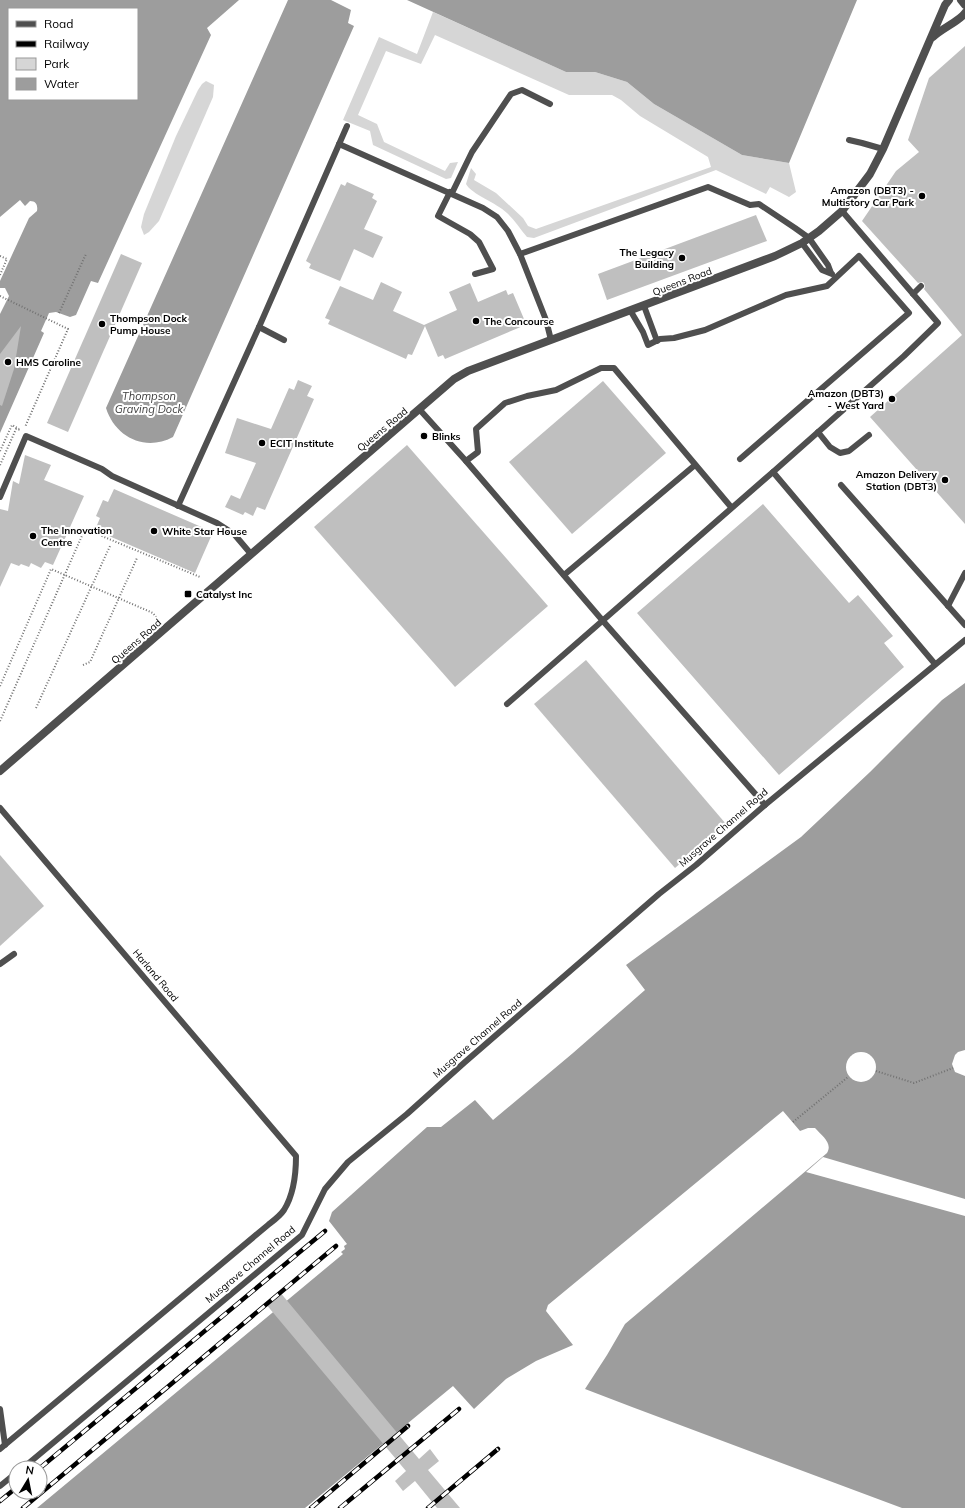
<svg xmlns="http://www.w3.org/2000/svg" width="965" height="1508" font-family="Mulish,sans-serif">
	<rect width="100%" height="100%" fill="#fff"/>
	<g fill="#d6d6d6">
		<path d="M433,12L566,72H595L627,82L654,104L742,155L789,163L796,192L789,197L770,187L766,194L716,170L534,238L527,237C520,229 515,220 507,213C497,203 471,194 466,184L471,168L476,174L474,180L496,193L523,218L528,226L536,229L711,167L708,157L640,116L621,100L612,95H569L435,35L421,64L386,51L358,115L377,124L384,142L445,171L450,163L458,162L451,178L446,179L373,145L370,131L343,120L379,37L417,54Z"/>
		<polygon points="206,81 214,85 213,97 159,221 149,232 144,235 141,227 144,214 176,136 198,90 202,84"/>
	</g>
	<g fill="#9d9d9d" fill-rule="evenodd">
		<path d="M0,0H239L207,28L211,35L98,283L91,281L76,315L70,317L56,312L49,313L41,331L44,333L0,433V314L9,296L5,288H0V281L29,218L37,211C38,205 36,201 30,201L25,206L20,200L0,217ZM9,9H137V99H9Z"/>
		<path d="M288,0H331L351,10L348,23L354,26L173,437C145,452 115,437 106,408Z"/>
		<polygon points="407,0 857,0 789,163 742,155 654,104 627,82 595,72 566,72"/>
		<path d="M965,683V1508H902L632,1407L585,1389L607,1355L625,1324L827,1153C833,1143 822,1136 815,1128H808L800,1131L783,1111L548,1305L546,1311L573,1345L536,1361L506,1379L474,1409L453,1386L305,1508H37L343,1254L341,1252L345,1249L344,1246L347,1244L329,1221L332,1212L427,1127H441L475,1100L493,1120L573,1053L645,990L626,965L801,837L870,772L942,700Z"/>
	</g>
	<g fill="#fff">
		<polygon points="965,1050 965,1076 955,1072 952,1064 955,1055 958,1052"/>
		<circle cx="861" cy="1067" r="15"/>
		<polygon points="823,1157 965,1199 965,1216 806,1172"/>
	</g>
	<g fill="#bfbfbf">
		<polygon points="965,46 965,524 870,417 962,335 924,289 925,287 924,283 922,282 918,283 862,221 896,171 919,152 908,140 929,78"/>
		<polygon points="347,182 374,194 372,198 377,201 364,229 383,237 373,258 354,249 340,281 309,268 311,264 306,261 341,184 345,186"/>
		<polygon points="756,215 767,241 607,300 598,274"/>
		<polygon points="121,254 142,263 68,432 47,423"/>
		<polygon points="381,282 402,292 393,311 424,325 457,310 449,292 470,283 478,302 506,290 508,295 513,293 524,319 520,320 523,326 445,359 443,355 438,357 425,326 412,355 408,354 406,359 328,324 330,320 325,318 340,286 373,300"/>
		<polygon points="21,326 14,369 2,406 0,405 0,354"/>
		<polygon points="298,380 312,386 307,396 314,399 265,510 257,507 253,516 245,512 243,515 225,507 231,495 240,499 256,463 225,453 237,418 271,429 289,388 294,390"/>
		<polygon points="603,381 666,453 572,534 509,462"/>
		<polygon points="407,445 548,606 455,687 314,527"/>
		<polygon points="25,455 51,465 44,480 84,496 53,565 45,562 41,568 31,563 29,567 21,564 19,566 11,563 0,587 0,509 8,511 13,481 19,484"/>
		<polygon points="114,489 213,532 195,573 95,530 100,518 96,516 103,500 108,502"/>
		<polygon points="763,504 849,603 858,595 893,636 884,643 904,667 779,775 637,613"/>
		<polygon points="586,660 726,824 675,868 534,704"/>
		<polygon points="0,855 44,906 0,946"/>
		<polygon points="279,1291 419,1459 430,1449 439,1461 428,1470 460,1508 437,1508 415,1481 403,1491 395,1481 406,1471 265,1303"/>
	</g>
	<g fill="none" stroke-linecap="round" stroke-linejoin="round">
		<g stroke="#717171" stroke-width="2" stroke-dasharray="1 2" stroke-linecap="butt">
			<polyline points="0,256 7,259 0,275"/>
			<polyline points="0,296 68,329 25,427"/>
			<polyline points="59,313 86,254"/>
			<polyline points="0,451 12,425 19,429"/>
			<polyline points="0,465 16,429 20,430"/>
			<polyline points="83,665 90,662 137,558"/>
			<polyline points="0,686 51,569 153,613 160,622"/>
			<polyline points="36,708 110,546"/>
			<polyline points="0,721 85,529 200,577"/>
			<polyline points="876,1071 914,1083 953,1068"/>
			<polyline points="793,1122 848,1077"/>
		</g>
		<g stroke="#4f4f4f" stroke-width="6">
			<polyline points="849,140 862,143 883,149"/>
			<polyline points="339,144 483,208 497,217 508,231 520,254 546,320 551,340"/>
			<polyline points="450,192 438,216 470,234 479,242 493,269 475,274"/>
			<polyline points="452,193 472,152 511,94 522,90 550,104"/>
			<polyline points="802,243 822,270 832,274"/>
			<polyline points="520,254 708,187 750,205 759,204 795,228 809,238 828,265 831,273"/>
			<polyline points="913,294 921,286"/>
			<polyline points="644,306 657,341"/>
			<polyline points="630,310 643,332 648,345 660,339 674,338 705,330 786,295 827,286 859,256 909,313 740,459"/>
			<polyline points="259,327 284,340"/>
			<polyline points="420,410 466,461 603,621 765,805"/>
			<polyline points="818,432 830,447 840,453 849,451 869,435"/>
			<polyline points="466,461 478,452 476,429 505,403 527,396 556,390 601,368 614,368 731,507"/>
			<polyline points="773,472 935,664"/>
			<polyline points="841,485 965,625"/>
			<polyline points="0,497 26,436 102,469 112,476 217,523 234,534 251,554"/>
			<polyline points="178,506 259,327 347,126"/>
			<polyline points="564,575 695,465"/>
			<polyline points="948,606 965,573"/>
			<polyline points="507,704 773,472 904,356 938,323 842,211"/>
			<path d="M0,808L296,1156C296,1174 294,1194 284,1210C280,1216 273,1221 268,1225L0,1449"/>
			<polyline points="0,964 14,954"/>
			<polyline points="0,1409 5,1445"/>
			<polyline points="23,1468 302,1235 325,1189 348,1162 407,1114 465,1062 659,894 696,865 765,805 965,640"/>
			<polyline points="0,1486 16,1473"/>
		</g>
		<g stroke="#4f4f4f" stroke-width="8">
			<polyline points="961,0 965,5"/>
			<path d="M933,37C941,29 961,20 965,13"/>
			<polyline points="0,771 454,379 468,371 775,256 802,243 819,231 842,211 870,174 883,149 945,5 949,0"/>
		</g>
		<g stroke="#000" stroke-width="4.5">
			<g id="rail">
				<polyline points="40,1468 325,1231"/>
				<polyline points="0,1501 16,1488"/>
				<polyline points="23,1508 336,1246"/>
				<polyline points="311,1508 408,1426"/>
				<polyline points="340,1508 459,1409"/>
				<polyline points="428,1508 498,1449"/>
			</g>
		</g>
		<use href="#rail" stroke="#fff" stroke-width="3" stroke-dasharray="9" stroke-linecap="butt"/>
	</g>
	<g fill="#000" stroke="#fff" stroke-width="1.5">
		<circle cx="922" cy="196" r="4"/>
		<circle cx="682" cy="258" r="4"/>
		<circle cx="476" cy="321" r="4"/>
		<circle cx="102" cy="324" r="4"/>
		<circle cx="8" cy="362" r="4"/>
		<circle cx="892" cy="399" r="4"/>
		<circle cx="424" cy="436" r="4"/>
		<circle cx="262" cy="443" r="4"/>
		<circle cx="945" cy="480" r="4"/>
		<circle cx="154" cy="531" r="4"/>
		<circle cx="33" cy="536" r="4"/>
		<rect x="184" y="590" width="8" height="8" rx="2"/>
	</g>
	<g text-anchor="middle" stroke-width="4" stroke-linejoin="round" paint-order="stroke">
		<g font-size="10" font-weight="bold" fill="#000" stroke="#fff" text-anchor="start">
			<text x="914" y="194" text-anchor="end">Amazon (DBT3) -<tspan x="914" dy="12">Multistory Car Park</tspan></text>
			<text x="674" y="256" text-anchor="end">The Legacy<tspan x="674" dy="12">Building</tspan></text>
			<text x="110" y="322">Thompson Dock<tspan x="110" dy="12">Pump House</tspan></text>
			<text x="484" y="325">The Concourse</text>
			<text x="16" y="366">HMS Caroline</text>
			<text x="884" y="397" text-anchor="end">Amazon (DBT3)<tspan x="884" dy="12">- West Yard</tspan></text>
			<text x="432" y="440">Blinks</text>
			<text x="270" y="447">ECIT Institute</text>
			<text x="937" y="478" text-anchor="end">Amazon Delivery<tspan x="937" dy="12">Station (DBT3)</tspan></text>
			<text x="41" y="534">The Innovation<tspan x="41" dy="12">Centre</tspan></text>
			<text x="162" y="535">White Star House</text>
			<text x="196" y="598">Catalyst Inc</text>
		</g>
		<g font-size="10" fill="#000" stroke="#fff">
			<text transform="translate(682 281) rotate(-21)" y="4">Queens Road</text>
			<text transform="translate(382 429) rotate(-40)" y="4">Queens Road</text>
			<text transform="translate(136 641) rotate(-41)" y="4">Queens Road</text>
			<text transform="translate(723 827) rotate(-41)" y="4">Musgrave Channel Road</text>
			<text transform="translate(156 975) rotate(50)" y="4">Harland Road</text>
			<text transform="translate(477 1038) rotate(-41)" y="4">Musgrave Channel Road</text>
			<text transform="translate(250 1264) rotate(-40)" y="4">Musgrave Channel Road</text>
		</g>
		<g font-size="11" font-style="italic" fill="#3e3e3e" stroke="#fff">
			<text x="149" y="400">Thompson<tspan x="149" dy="13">Graving Dock</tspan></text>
		</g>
	</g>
	<rect x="8" y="8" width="130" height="92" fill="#ffffff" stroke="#999999"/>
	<rect x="16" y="21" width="20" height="6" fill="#4f4f4f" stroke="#999999"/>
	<text x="44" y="28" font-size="12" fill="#000000">Road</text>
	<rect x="16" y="41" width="20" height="6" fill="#000000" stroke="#999999"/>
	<text x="44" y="48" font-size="12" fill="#000000">Railway</text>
	<rect x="16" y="58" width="20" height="12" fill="#d6d6d6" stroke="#999999"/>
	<text x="44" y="68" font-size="12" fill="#000000">Park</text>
	<rect x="16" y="78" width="20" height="12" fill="#9d9d9d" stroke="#999999"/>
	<text x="44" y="88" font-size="12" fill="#000000">Water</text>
	<g transform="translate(28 1480) rotate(10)"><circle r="19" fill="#ffffff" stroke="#999999"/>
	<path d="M0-3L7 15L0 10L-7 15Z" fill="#000000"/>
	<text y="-6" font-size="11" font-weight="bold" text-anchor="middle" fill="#000000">N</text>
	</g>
</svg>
